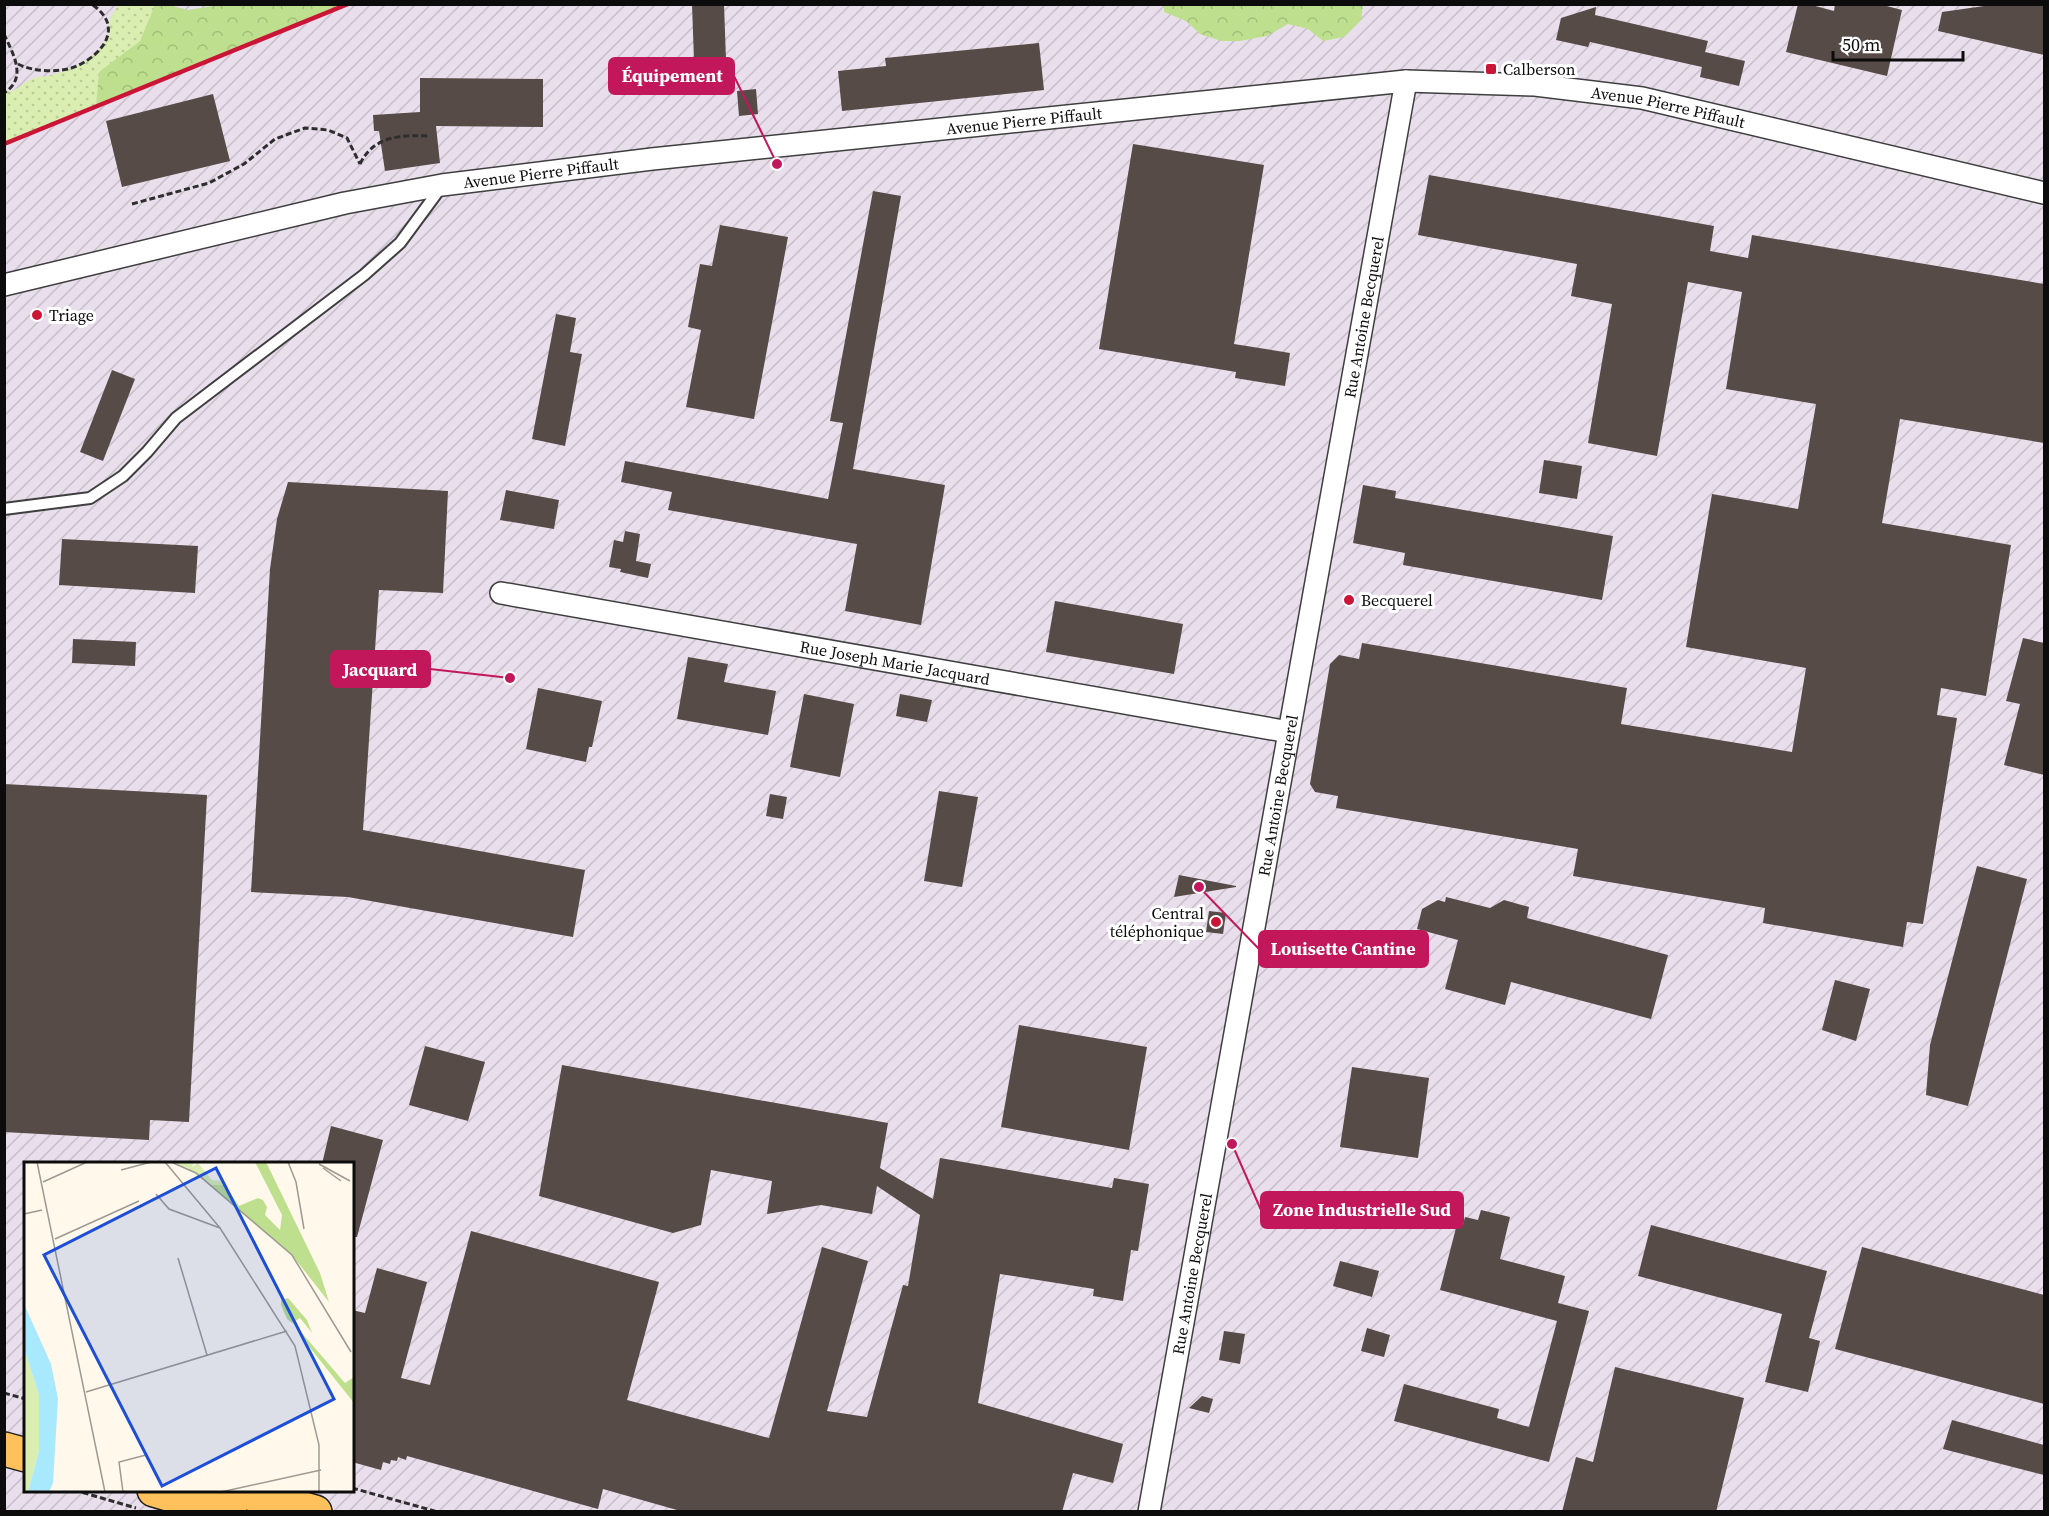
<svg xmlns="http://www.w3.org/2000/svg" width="2049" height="1516" font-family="'Source Serif 4',serif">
	<defs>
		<pattern id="industrial-furrows" width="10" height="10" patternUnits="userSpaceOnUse" patternTransform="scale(1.5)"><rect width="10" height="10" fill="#e9dfec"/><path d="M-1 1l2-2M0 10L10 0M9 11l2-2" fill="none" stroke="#c7bec9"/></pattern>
		<pattern id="grass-dots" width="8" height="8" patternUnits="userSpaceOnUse" patternTransform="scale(1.5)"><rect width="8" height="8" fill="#d9eeb0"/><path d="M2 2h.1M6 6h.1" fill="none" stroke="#b9cb96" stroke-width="1.8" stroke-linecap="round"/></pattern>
		<pattern id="forest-crowns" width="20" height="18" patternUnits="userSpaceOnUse" patternTransform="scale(1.5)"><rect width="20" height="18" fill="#bee08e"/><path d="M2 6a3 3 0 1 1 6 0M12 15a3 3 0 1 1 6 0" fill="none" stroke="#a2bf79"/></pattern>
	</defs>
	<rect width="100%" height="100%" fill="#fff8eb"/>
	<path fill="url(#industrial-furrows)" fill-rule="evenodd" d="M5,5H2044V1511L5,1512ZM26,1164H352V1490H26Z"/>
	<path fill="url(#grass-dots)" d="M118,5H155L141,41L99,72L96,107L5,144V92C21,90 21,83 34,78C38,76 43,77 47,76C68,71 87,63 101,47C107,40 112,32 108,22Z"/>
	<g fill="url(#forest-crowns)">
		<polygon points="225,4 348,5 96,107 99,72 140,41 155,5 168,5 188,10"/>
		<polygon points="1164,5 1363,4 1363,5 1361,20 1344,37 1323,41 1308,29 1288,24 1267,36 1240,41 1221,41 1200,34 1186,21 1164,12"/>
	</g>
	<g fill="#564b47">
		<polygon points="692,4 724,4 726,60 694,61"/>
		<polygon points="1798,4 1808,4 1834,11 1835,4 1879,4 1902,10 1887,76 1786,52"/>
		<polygon points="1998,4 2044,4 2044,55 1938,31 1942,12"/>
		<polygon points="1596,7 1595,15 1708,41 1705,52 1745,61 1739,86 1700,77 1702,67 1590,42 1588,47 1556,40 1561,18"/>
		<polygon points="1039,43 1044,90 842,111 838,71 886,66 885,58"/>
		<polygon points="420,78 543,79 543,127 436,126 440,163 385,171 379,131 374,131 373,115 420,112"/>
		<polygon points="756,89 758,114 739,116 737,91"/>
		<polygon points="213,94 230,161 122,187 106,121"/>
		<polygon points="1133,144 1264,165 1234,344 1290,353 1285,386 1235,378 1236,372 1099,349"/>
		<polygon points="1429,175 1714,226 1710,251 1748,258 1752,235 2044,284 2044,443 1900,419 1882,523 2011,545 1986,696 1941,688 1937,715 1957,718 1923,924 1907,922 1903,947 1763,923 1765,908 1573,876 1578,849 1336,808 1338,796 1315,792 1310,784 1330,664 1339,655 1359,659 1362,643 1627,688 1621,724 1792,752 1806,668 1686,647 1712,494 1798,509 1816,404 1726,389 1742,292 1688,282 1657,456 1588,443 1612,304 1571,296 1577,264 1418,235"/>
		<polygon points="873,191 901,196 853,469 945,485 921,625 845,611 857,544 668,510 672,492 621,482 625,461 828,499 843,423 830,421"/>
		<polygon points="720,225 788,237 754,419 686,407 701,330 688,327 700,264 712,266"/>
		<polygon points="556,314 576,318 570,352 582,354 565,446 532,439"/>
		<polygon points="112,370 135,379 103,461 80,452"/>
		<polygon points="1544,460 1582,466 1577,499 1539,493"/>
		<polygon points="288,482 448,491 443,593 379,590 363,830 585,870 573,937 348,897 251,892 270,569 277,519"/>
		<polygon points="1363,485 1396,491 1395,498 1613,536 1602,600 1403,565 1405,553 1353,543"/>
		<polygon points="506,490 559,500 554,529 500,520"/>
		<polygon points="625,531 640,534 636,561 651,564 648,578 620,572 621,569 609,567 614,540 623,542"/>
		<polygon points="62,539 198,546 195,593 59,585"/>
		<polygon points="1055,601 1183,624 1174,674 1046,652"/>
		<polygon points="2023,638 2044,643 2044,775 2004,765 2020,704 2006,701"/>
		<polygon points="73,639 136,642 135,666 72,663"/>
		<polygon points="688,657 728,664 724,682 776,691 768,735 677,719"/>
		<polygon points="538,688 602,701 592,747 589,747 586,762 526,749"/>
		<polygon points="804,694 854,704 840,777 790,767"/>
		<polygon points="900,694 932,700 927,722 896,716"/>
		<polygon points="4,784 207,795 189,1122 150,1120 149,1140 4,1132"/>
		<polygon points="939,791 978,797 962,887 924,881"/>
		<polygon points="770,794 787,797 783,819 766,816"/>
		<polygon points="1977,866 2027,879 1968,1106 1926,1095 1930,1045"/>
		<polygon points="1179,875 1236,886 1236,887 1174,897"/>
		<polygon points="1446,897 1490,908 1504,900 1529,907 1527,918 1668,955 1651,1019 1511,982 1505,1005 1445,989 1458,940 1417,929 1422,909 1438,900 1445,902"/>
		<polygon points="1209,911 1226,913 1223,934 1206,932"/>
		<polygon points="1835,980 1870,989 1856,1041 1822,1030"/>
		<polygon points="1019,1025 1147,1047 1129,1150 1001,1127"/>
		<polygon points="425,1046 485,1062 468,1121 409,1105"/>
		<polygon points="562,1065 888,1123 880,1168 933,1199 940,1158 1112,1188 1114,1178 1149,1184 1138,1251 1131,1250 1123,1301 1093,1296 1094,1289 1000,1274 978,1403 1123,1444 1113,1483 1073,1473 1062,1512 684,1512 603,1489 598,1509 407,1456 406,1460 398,1457 397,1461 391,1460 390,1464 383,1462 381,1470 352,1462 352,1310 365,1313 377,1268 427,1282 401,1378 430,1385 471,1231 659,1282 627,1400 769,1438 822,1247 868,1261 827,1411 867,1417 903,1285 908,1286 920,1215 877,1186 872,1214 821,1205 767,1214 772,1181 711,1170 701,1225 673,1233 539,1196"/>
		<polygon points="1352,1067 1429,1078 1418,1158 1340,1147"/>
		<polygon points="331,1126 383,1140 357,1237 352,1237 352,1164 322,1164"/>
		<polygon points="1481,1210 1510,1217 1500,1259 1565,1276 1558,1303 1589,1311 1549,1462 1394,1421 1404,1384 1499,1409 1497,1418 1529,1427 1557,1321 1440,1290 1457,1224 1463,1225 1465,1217 1478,1220"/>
		<polygon points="1651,1225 1827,1271 1809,1338 1820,1341 1808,1392 1765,1382 1782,1314 1638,1276"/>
		<polygon points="1862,1247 2044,1295 2044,1404 1835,1349"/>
		<polygon points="1340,1261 1379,1271 1372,1297 1333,1286"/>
		<polygon points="1367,1328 1390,1335 1384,1357 1361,1351"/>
		<polygon points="1224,1331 1245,1334 1240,1364 1219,1360"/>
		<polygon points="1615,1367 1744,1398 1716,1512 1562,1512 1576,1457 1593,1462"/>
		<polygon points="1202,1396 1213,1399 1209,1413 1189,1408"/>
		<polygon points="1952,1420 2044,1445 2044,1475 1943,1449"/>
	</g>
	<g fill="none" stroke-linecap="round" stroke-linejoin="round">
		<g stroke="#3f3f3f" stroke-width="14">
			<polyline id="lane" points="4,509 90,498 123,476 147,452 176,418 364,275 400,243 442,186"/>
		</g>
		<g stroke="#3f3f3f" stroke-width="24">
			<g id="street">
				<path id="s1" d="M4,285L345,203L442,185L652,159L1406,81L1535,85L1642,98L2044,193"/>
				<path id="s2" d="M501,593L1289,732"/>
				<path id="s3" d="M1149,1512L1406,81"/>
			</g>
		</g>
		<g stroke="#1d1d1d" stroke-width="36">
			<g id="primary">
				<polyline points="4,1449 26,1455"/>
				<polyline points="154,1490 230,1512"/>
				<polyline points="238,1490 315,1512"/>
			</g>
		</g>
		<g stroke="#2e2e2e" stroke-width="3" stroke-dasharray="6 3" stroke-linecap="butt">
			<path d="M4,34C13,54 28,78 4,93"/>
			<path d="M18,64C32,72 62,73 77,66C105,53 124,25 91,4"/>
			<path d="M360,164C374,135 402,135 430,136"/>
			<polyline points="132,204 209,183 244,164 275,139 305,128 328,130 347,138 360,164"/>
			<polyline points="4,1393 26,1399"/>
			<polyline points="352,1488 438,1512"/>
			<polyline points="74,1490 136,1508"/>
		</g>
		<use href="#lane" stroke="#fff" stroke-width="10"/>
		<use href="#street" stroke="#fff" stroke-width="21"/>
		<use href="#primary" stroke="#ffc15b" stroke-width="33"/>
		<polyline stroke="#cb1537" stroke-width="4.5" points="4,144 348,4"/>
	</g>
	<g fill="#cb1537" stroke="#fff" stroke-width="2">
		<rect x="1485" y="63" width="12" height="12" rx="3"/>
		<circle cx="37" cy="315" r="6"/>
		<circle cx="1349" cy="600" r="6"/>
		<circle cx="1216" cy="922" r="6"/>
	</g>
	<g text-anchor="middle" stroke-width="6" stroke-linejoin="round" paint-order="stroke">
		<g font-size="16" fill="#0c0c0c" stroke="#fff" text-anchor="start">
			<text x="1503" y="75">Calberson</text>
			<text x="49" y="321">Triage</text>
			<text x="1361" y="606">Becquerel</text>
			<text x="1204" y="919" text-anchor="end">Central<tspan x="1204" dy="18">téléphonique</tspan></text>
		</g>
		<g font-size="16" fill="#0c0c0c" stroke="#fff">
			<text dy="6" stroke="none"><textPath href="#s1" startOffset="1683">Avenue Pierre Piffault</textPath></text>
			<text dy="6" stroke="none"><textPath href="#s1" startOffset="1035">Avenue Pierre Piffault</textPath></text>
			<text dy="6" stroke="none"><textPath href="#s1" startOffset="549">Avenue Pierre Piffault</textPath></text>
			<text dy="6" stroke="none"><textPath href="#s3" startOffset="1214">Rue Antoine Becquerel</textPath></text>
			<text dy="6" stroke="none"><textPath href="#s2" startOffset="400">Rue Joseph Marie Jacquard</textPath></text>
			<text dy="6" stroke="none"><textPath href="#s3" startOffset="728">Rue Antoine Becquerel</textPath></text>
			<text dy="6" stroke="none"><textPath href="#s3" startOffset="242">Rue Antoine Becquerel</textPath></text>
		</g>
	</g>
	<g transform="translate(24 1162)">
		<rect width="330" height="330" fill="#fff8eb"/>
		<path d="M147,0H170L168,5L174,1L188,18L199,19L201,23H185L164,6ZM0,186L15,233V289L4,330H0Z" fill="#d9eeb0"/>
		<path d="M231,0H242L296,111L305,140L268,93L185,23H201L215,44L234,36L239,38L243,45L241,53L256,68L258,53ZM264,136L283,158L288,171L276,156L268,161L263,157L257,143V138ZM278,171L321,221L330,215V241L275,172Z" fill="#bee08e"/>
		<path d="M0,142L27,202L34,237L29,321L25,330H4L15,289V233L0,186Z" fill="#a9e9fd"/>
		<path fill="none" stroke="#9e9a92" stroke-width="1.5" d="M13,0L81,330M141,0L196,66L271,184L295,283V330M147,0L172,11L268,93L327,190M264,0L272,20L280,67M295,2L326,19M299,6L317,19M97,8L127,0M19,20L63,0M132,32L145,47L196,66M0,52L18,48M31,77L115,39M154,96L183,193M62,230L263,169M99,330L95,300L122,293M197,330L297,308"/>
		<path fill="#1d4ed8" fill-opacity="0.15" stroke="#1d4ed8" stroke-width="3" d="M192,6L310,237L138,324L20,93Z"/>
		<rect width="330" height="330" fill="none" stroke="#0c0c0c" stroke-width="3"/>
	</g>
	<path fill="none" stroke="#c2185b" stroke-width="2" d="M777 164L734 76M510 678L430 669M1199 887L1259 949M1232 1144L1261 1210"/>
	<g fill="#c2185b" stroke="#fff" stroke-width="2">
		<circle cx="777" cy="164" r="6"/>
		<circle cx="510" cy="678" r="6"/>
		<circle cx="1199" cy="887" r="6"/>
		<circle cx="1232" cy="1144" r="6"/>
	</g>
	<g fill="#c2185b" stroke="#c2185b" stroke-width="2">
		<rect x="609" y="58" width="125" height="36" rx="6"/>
		<rect x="331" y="651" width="99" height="36" rx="6"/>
		<rect x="1259" y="931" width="169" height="36" rx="6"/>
		<rect x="1261" y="1192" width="202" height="36" rx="6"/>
	</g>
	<g font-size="18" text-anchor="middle" font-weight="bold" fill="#fff">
		<text x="672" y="82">Équipement</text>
		<text x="380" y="676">Jacquard</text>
		<text x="1343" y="955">Louisette Cantine</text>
		<text x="1362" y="1216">Zone Industrielle Sud</text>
	</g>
	<rect width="2049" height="1516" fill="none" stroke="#0c0c0c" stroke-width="12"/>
	<path d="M1833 51v9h130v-9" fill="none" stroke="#0c0c0c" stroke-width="3"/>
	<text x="1842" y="51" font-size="18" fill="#0c0c0c" stroke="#ffffff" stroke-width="4.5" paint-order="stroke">50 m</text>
</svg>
